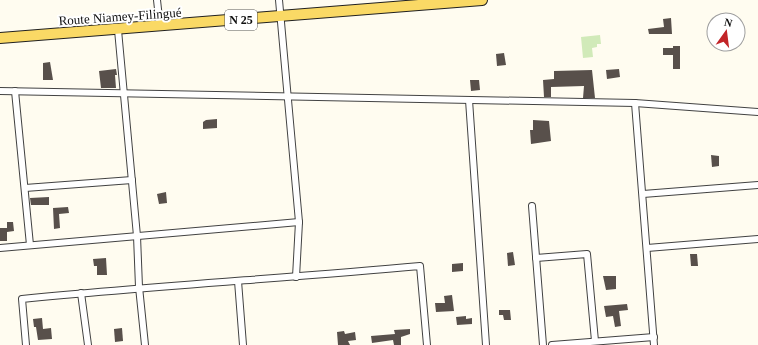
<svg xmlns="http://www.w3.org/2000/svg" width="758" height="345" font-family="Georgia,serif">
	<rect width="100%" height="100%" fill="#fffcf0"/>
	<polygon fill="#d1eab9" points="600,35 601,44 597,44 597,47 592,48 593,57 583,58 581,37"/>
	<g fill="#58504b">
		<polygon points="671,18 672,34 649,34 648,29 664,27 663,19"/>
		<polygon points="673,46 680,46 680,69 673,69 673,55 663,55 663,48 673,48"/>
		<polygon points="504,53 506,65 497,66 496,54"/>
		<polygon points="50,62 53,80 43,80 43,63"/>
		<polygon points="116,69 117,75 115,75 116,88 101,88 99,71"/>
		<polygon points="619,69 620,77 607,79 606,70"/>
		<polygon points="592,70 595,98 583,98 584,86 551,87 551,97 544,97 543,80 554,79 554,71"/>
		<polygon points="470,80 479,80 480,90 471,91"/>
		<polygon points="217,119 217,128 203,129 203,122 206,120"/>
		<polygon points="533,120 549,121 551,141 531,144 530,130 533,130"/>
		<polygon points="711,155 719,156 719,166 712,167"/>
		<polygon points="166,192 167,203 159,204 157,194"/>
		<polygon points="49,197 49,205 31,205 30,198"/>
		<polygon points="68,207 69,213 59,214 60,228 54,229 53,208"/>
		<polygon points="7,222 13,222 14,231 7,232 7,241 0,241 0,228 7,228"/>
		<polygon points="513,252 515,265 508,266 507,253"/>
		<polygon points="690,254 697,254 698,266 691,266"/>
		<polygon points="106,258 107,275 97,275 97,266 94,266 93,259"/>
		<polygon points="463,263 463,271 452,272 452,264"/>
		<polygon points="603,276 616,276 616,289 606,290"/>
		<polygon points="452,295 454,311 436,312 435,303 445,303 444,296"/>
		<polygon points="627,304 628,310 619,311 621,326 615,327 613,316 606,317 604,306"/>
		<polygon points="499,310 510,310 511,320 504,320 503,315 499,315"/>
		<polygon points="466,316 466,319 472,318 472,324 457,325 456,317"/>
		<polygon points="42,318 43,329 51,328 52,339 38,340 36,327 34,327 33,319"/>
		<polygon points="122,328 123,341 115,342 114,329"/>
		<polygon points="410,329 410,334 401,337 401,345 394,345 393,340 372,343 371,336 395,334 394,330"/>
		<polygon points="344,331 345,334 355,332 356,340 348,341 350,345 338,345 337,332"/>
	</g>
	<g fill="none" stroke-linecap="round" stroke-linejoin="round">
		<g stroke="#424242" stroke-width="8">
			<g id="street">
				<polyline points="157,0 160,27"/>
				<polyline points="279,0 299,222 296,277"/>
				<polyline points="118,30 137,236 139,287 145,345"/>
				<polyline points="0,91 635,103 758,112"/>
				<polyline points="15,91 30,245"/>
				<polyline points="469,100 486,345"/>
				<polyline points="635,103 654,345"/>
				<polyline points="25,188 132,180"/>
				<polyline points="643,194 758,185"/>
				<polyline points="532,206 543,345"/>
				<polyline points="0,248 299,222"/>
				<polyline points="647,248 758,239"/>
				<polyline points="536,258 587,254 595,341"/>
				<polyline points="238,281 243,345"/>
				<polyline points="81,293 88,345"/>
				<path d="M26,345L22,299C154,286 287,278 420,266L427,345"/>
				<polyline points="552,345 654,337"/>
			</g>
		</g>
		<g stroke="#202020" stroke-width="12">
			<polyline id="primary" points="0,38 482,0"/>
		</g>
		<use href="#street" stroke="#fff" stroke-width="6"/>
		<use href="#primary" stroke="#fad965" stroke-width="10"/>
	</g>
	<g text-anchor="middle" stroke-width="4" stroke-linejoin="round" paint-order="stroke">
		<rect fill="#fff" stroke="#575757" stroke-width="1" x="225" y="10" width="32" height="20" rx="3"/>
		<g font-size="12" font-weight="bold" fill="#0f0f0f">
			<text x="241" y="24">N 25</text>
		</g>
		<g font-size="13" fill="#0f0f0f" stroke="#fff">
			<text transform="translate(120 16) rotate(-4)" y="5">Route Niamey-Filingué</text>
		</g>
	</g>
	<g transform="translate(726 32) rotate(14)"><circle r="19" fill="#ffffff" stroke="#9f9f9f"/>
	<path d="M0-3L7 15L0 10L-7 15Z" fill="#c22428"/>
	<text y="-6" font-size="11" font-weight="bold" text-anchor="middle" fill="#0f0f0f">N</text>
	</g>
</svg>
